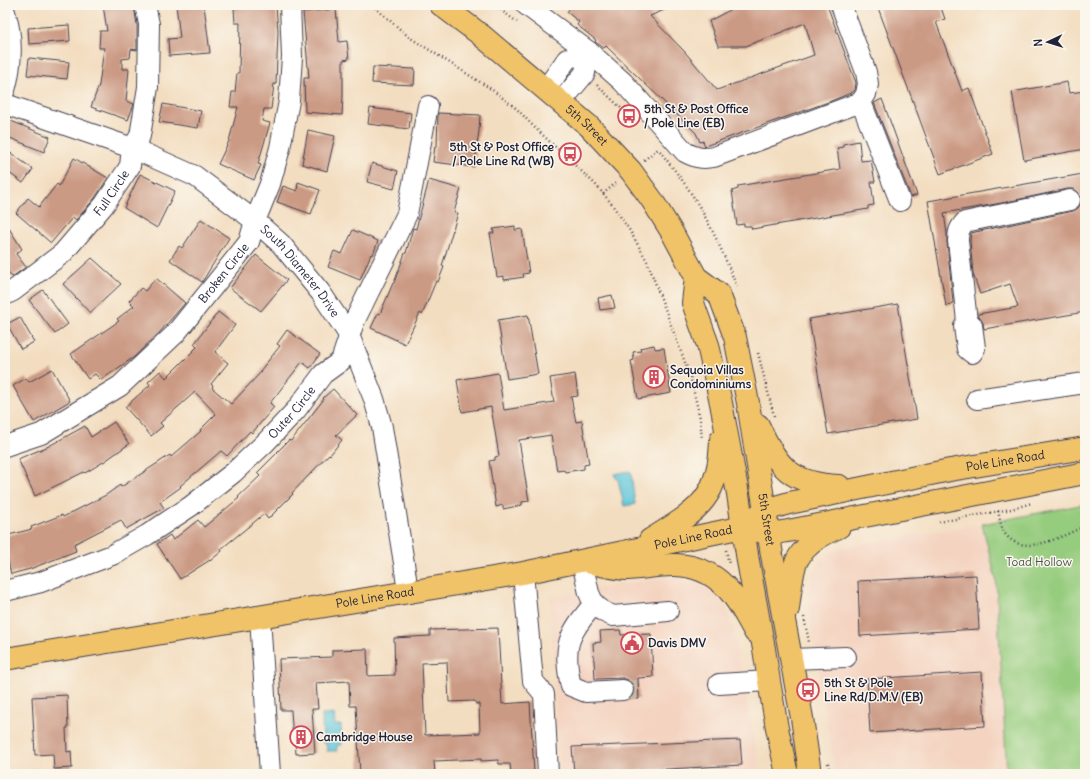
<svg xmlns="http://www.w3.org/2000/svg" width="1090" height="779" font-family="Delius,sans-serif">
	<rect width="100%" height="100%" fill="#fbf7ec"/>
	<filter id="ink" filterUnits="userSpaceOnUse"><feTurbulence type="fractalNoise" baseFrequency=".025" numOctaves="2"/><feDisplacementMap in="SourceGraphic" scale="8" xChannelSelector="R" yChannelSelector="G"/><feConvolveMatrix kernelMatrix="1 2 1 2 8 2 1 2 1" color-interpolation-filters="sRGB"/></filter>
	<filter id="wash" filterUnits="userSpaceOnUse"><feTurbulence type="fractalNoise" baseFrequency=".012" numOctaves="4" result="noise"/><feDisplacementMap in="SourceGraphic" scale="16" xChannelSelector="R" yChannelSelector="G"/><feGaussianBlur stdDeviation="0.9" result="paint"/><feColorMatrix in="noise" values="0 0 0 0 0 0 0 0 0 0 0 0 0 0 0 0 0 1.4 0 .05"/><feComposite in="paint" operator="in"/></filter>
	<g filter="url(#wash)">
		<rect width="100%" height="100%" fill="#f3ddc0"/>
		<g fill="#f4d3c0">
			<polygon points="982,524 996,579 1007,774 835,774 809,612 809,591 814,573 821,561 830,553 843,547"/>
			<polygon points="658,578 678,578 696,581 714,592 726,608 733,629 761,774 559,774 550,597"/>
		</g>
		<polygon fill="#96cc7e" stroke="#5c775c" points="1085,504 1085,774 1007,774 996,579 982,524"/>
		<g fill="#5cc5d8" stroke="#3f748a">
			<polygon points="629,471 631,472 635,504 624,506 618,479 615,477 615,474"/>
			<polygon points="334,714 335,725 341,725 342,745 337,745 337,751 327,751 326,743 323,743 322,715"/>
		</g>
		<g id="blocks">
			<g fill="#cb9a84" fill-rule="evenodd">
				<polygon points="103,5 134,5 137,25 137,50 131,49 130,58 122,59 122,69 129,69 126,101 134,104 128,120 91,107 99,85 104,48 99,48 100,31 107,31"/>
				<polygon points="176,5 204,5 210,53 169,56 168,39 180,38"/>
				<polygon points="572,5 676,5 650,16 684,51 717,90 814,55 805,23 746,46 718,46 709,21 730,10 728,5 827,5 856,83 855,90 853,92 831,101 705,146 703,141 700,142 696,133 606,46 604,48 595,42 596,40 577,25 579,22 567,12"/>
				<polygon points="877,5 940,5 945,19 936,22 962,91 969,88 993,154 940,174"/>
				<polygon points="276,6 278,31 276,84 274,84 271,109 264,109 262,121 270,123 258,164 261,165 254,180 218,164 229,141 238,107 230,107 232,92 235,92 237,73 239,73 240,23 235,23 234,8"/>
				<polygon points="336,9 339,42 347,41 349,59 343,60 343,96 342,115 305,112 304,78 309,78 303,12"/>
				<polygon points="69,25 70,41 29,44 28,28"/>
				<polygon points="29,58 69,62 67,79 27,75"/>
				<polygon points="373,67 415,69 414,85 372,83"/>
				<polygon points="1067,82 1069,93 1085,91 1085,149 1024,160 1012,92"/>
				<polygon points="882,99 917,195 911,197 874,103"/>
				<polygon points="163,104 201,111 198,128 159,122"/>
				<polygon points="370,108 411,113 409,129 368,124"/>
				<polygon points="438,113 480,115 479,131 474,167 433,162 435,146 437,146"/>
				<polygon points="11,121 50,137 44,152 5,136"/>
				<polygon points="308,130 335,136 327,171 302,164"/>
				<polygon points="859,141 861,161 871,160 875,182 871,182 874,205 868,206 868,209 752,229 751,226 744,226 744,224 737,225 732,191 738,189 738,186 840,169 837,148 843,147 843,144"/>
				<polygon points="5,149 33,169 23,183 5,170"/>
				<polygon points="74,158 108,178 95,198 76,220 73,217 51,243 16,213 28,198 39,207 57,184 59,186"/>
				<polygon points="372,163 398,171 394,189 367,182"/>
				<polygon points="140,174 175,191 157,228 124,208"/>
				<polygon points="1083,174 1085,184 1085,312 984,329 983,323 978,315 978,314 1018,307 1010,284 980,294 973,274 970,240 971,233 1073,211 1077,209 1081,204 1081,198 1078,192 1074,189 1068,189 1002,203 944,213 947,234 947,242 953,303 946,306 928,201"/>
				<polygon points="429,180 461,189 454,212 458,213 442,266 444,267 438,282 436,281 422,315 420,313 405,344 371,328 378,313 380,314 393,283 394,283 405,253 406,253 413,228 416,229"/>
				<polygon points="298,182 320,190 311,214 277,202 283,186 297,191"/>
				<polygon points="201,219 229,238 202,282 170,260 179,246 182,248"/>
				<polygon points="5,222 22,249 16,254 26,267 12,277 5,268"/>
				<polygon points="515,226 515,230 522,229 529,273 523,274 524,277 504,280 504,276 497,277 490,233 494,233 493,229"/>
				<polygon points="353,230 378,241 373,255 371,254 360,280 328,267 334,251 342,254"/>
				<polygon points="256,255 287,280 261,311 230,288"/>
				<polygon points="92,258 121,284 90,313 63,284"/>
				<polygon points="156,278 185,303 160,332 134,357 101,380 95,374 88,379 71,354 119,321 117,319 134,306 129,301 141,288 145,291"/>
				<polygon points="43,290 68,324 55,334 29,300"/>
				<polygon points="612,295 615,308 600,310 598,298"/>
				<polygon points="898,304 917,419 828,434 809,319"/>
				<polygon points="218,312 235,325 215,352 228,363 211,384 213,386 212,388 231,404 261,372 260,371 280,346 277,344 287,330 320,354 310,368 302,362 270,403 274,407 252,433 250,431 227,456 221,451 180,486 181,487 160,502 164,508 126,529 121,520 74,544 76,551 30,569 11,574 5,550 5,536 32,529 31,527 62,515 63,517 106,495 120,485 121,487 170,455 171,457 201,431 200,430 216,414 195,392 160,423 163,426 151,436 125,407 150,385 148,382 160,371 166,378 197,347 194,344"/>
				<polygon points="528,315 538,374 507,379 498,320"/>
				<polygon points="20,317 34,342 21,349 7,324"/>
				<polygon points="654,345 655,349 664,348 671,393 638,399 631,361 634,360 633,352 641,351 640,348"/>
				<polygon points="52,369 70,401 34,422 13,386 26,378 29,382"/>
				<polygon points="498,373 504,410 554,402 550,378 575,374 578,396 571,397 576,422 582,421 589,464 584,465 584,469 565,472 564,470 557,471 551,435 519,440 529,501 522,502 522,505 503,509 503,505 496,507 489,461 495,460 495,457 499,456 491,407 462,412 457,380"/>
				<polygon points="333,389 357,415 336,435 342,440 330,455 329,454 292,493 293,494 268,519 264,514 221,549 222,551 210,561 210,560 180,579 157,544 170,535 173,540 198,520 204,527 239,498 238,497 260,476 257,473 278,452 277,452 289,440 291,441 324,399 323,398"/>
				<polygon points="114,422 129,444 105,461 85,473 84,472 35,496 18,459 49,446 85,426 91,437"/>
				<polygon points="976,575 979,629 860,636 858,581"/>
				<path d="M498,628L502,704L530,702L534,772L511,773L510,764H499L498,760L481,761V759L434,761L435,774H360L356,706H350L349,681L316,683L318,709H312L315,753L296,754L295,741H293L291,710H281L279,659L332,657V650L367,649L368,676L395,675L394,638L430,636V630ZM447,662L449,702L475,701L476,704H479L480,733L425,735L422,663Z"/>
				<polygon points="620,630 621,635 651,634 653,677 638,678 639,699 630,699 633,695 634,689 632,683 628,680 623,678 595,679 593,643 601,642 600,631"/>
				<polygon points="982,672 985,726 870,733 867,679"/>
				<polygon points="67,695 68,728 66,728 67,752 71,751 72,768 54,769 53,754 35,755 32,697"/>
				<polygon points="740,740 742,765 574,774 572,747"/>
			</g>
		</g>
	</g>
	<g filter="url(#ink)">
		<use href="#blocks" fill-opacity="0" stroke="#413e4f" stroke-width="1"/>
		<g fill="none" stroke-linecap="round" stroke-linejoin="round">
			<polyline stroke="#c9b8a5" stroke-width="20" stroke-dasharray="20 10" stroke-linecap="butt" points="623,690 637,690"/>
			<g stroke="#413e4f" stroke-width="22">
				<g id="minor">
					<path d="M526,5L588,51L623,82L685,152C696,158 702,159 714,157L861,102L866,94L868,84L866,72L841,5"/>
					<path d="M5,12C13,37 12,65 5,90"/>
					<polyline points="546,89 567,59 588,51 585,73 561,102"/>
					<polyline points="861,102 900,201"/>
					<path id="s1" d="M5,104L132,148L195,176L255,221L281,244L321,293L349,335L374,399L382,427L404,563L408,593"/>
					<path id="s2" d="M5,295L13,291L63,253L104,205L130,166L132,148L140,136L148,87L149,24L145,5"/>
					<path d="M967,321L972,325L975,348L972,353L967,349L964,326L967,321L958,241C958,233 959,228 965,222L1070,200"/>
					<polyline points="977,399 1085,383"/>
					<path id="s3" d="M5,446L41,434L120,386L175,334L249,242L255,221L270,184L280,148L289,101L292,57L290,5"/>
					<polyline points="582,562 589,593 594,604 604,612 613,616 668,611"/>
					<polyline points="523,573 533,681 544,694 548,774"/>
					<path id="s4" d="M5,591L41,582L112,555L147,535L191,506L233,473L265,443L296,410L323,374L341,361L354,322L407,214L428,106"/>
					<path d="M594,604C568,634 562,647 571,686L586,692L623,690"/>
					<polyline points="260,617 270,774"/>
					<polyline points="791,659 846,657"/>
					<polyline points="719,684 769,681"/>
				</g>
			</g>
			<g stroke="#413e4f" stroke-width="24">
				<g id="major">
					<path id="s5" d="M441,5L481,35L589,126L631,171L652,200L673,234L696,277L719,294L735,337L748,403L772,555L802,718L809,766L808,774"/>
					<polyline points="696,277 693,303 708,345 721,403 738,494 748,561 764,649 769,681 777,728 787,774"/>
					<path d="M758,425C778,467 790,484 839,486"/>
					<polyline points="755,530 769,534 788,531 1085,473"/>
					<path d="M650,540C696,511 719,501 721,440"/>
					<path d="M591,563C602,565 615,569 627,569C643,569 659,564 676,565C720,567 736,597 755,632"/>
					<path d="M788,609C790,594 791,579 795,565C801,547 822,534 839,527"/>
					<path id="s6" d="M5,659L523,573L743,527L765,510L789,503L950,470L1085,448"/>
				</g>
			</g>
			<g stroke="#413e4f" stroke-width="2.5" stroke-dasharray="1 3" stroke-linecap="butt">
				<polyline points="372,5 409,37 491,89 517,109 534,127 595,184 611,203 630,231 647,261 690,376 700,418 702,439"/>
				<polyline points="494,5 517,22"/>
				<polyline points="597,85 623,110"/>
				<path d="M660,151C667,161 675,170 682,180C706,213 722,250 737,287"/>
				<polyline points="644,160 658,149"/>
				<polyline points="603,194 617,182"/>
				<polyline points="758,353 774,416"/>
				<path d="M998,511C1000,519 1001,529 1006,535C1025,558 1064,535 1085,526"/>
				<polyline points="939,522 1011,509 1032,503"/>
				<polyline points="726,550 729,564"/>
				<polyline points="804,617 809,642"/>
				<polyline points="828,763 830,774"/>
			</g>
			<use href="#minor" stroke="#fff" stroke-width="20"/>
			<use href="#major" stroke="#f0c369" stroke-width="22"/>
		</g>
	</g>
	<defs>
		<g id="bus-ring" transform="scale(1.15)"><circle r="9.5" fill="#fbf7ec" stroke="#d1495b" stroke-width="1.5"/><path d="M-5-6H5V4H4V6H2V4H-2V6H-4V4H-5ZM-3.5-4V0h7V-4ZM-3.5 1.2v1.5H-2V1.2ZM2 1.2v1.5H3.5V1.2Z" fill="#d1495b"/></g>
		<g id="building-ring" transform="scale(1.15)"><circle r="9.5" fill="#fbf7ec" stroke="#d1495b" stroke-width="1.5"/><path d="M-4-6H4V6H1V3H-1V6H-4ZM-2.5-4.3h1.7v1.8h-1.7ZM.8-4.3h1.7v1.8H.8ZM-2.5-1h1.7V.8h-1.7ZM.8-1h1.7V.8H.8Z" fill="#d1495b"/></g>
		<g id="civic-ring" transform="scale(1.15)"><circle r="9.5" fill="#fbf7ec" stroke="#d1495b" stroke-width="1.5"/><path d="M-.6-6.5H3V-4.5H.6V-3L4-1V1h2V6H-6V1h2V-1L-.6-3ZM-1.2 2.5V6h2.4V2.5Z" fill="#d1495b"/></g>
	</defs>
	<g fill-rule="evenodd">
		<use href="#bus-ring" x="629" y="116"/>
		<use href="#bus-ring" x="570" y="154"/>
		<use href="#building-ring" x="654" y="377"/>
		<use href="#civic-ring" x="632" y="643"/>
		<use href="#bus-ring" x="808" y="690"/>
		<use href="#building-ring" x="301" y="737"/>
	</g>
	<g text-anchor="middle" stroke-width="3" stroke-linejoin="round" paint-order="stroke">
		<g font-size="12" font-weight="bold" fill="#22223b" stroke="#fbf7ec" text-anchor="start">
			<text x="644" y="113">5th St &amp; Post Office<tspan x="644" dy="14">/ Pole Line (EB)</tspan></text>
			<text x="554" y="151" text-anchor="end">5th St &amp; Post Office<tspan x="554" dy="14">/ Pole Line Rd (WB)</tspan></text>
			<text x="670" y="374">Sequoia Villas<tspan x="670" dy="14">Condominiums</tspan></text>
			<text x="648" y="647">Davis DMV</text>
			<text x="824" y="687">5th St &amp; Pole<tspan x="824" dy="14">Line Rd/D.M.V (EB)</tspan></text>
			<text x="316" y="741">Cambridge House</text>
		</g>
		<g font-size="12" fill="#22223b" stroke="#fbf7ec">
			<text dy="4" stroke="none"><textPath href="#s5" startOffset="189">5th Street</textPath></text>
			<text dy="4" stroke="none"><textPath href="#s2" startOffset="149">Full Circle</textPath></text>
			<text dy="4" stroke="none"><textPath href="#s1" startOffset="346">South Diameter Drive</textPath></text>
			<text dy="4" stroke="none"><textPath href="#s3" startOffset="284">Broken Circle</textPath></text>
			<text dy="4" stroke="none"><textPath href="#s4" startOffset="344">Outer Circle</textPath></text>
			<text dy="4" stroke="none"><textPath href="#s6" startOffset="1023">Pole Line Road</textPath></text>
			<text dy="4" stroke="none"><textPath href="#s5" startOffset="637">5th Street</textPath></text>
			<text dy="4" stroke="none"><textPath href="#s6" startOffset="699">Pole Line Road</textPath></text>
			<text dy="4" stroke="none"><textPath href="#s6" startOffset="375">Pole Line Road</textPath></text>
		</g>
		<g font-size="12" fill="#45554f" stroke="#fbf7ec">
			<text x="1039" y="566">Toad Hollow</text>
		</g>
	</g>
	<rect width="1090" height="779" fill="none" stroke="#fbf7ec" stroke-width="20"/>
	<g transform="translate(1048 42) rotate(266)" stroke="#fbf7ec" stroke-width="3" paint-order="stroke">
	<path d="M0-3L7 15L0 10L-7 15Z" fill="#22223b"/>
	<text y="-6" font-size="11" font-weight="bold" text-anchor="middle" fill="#22223b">N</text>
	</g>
</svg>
